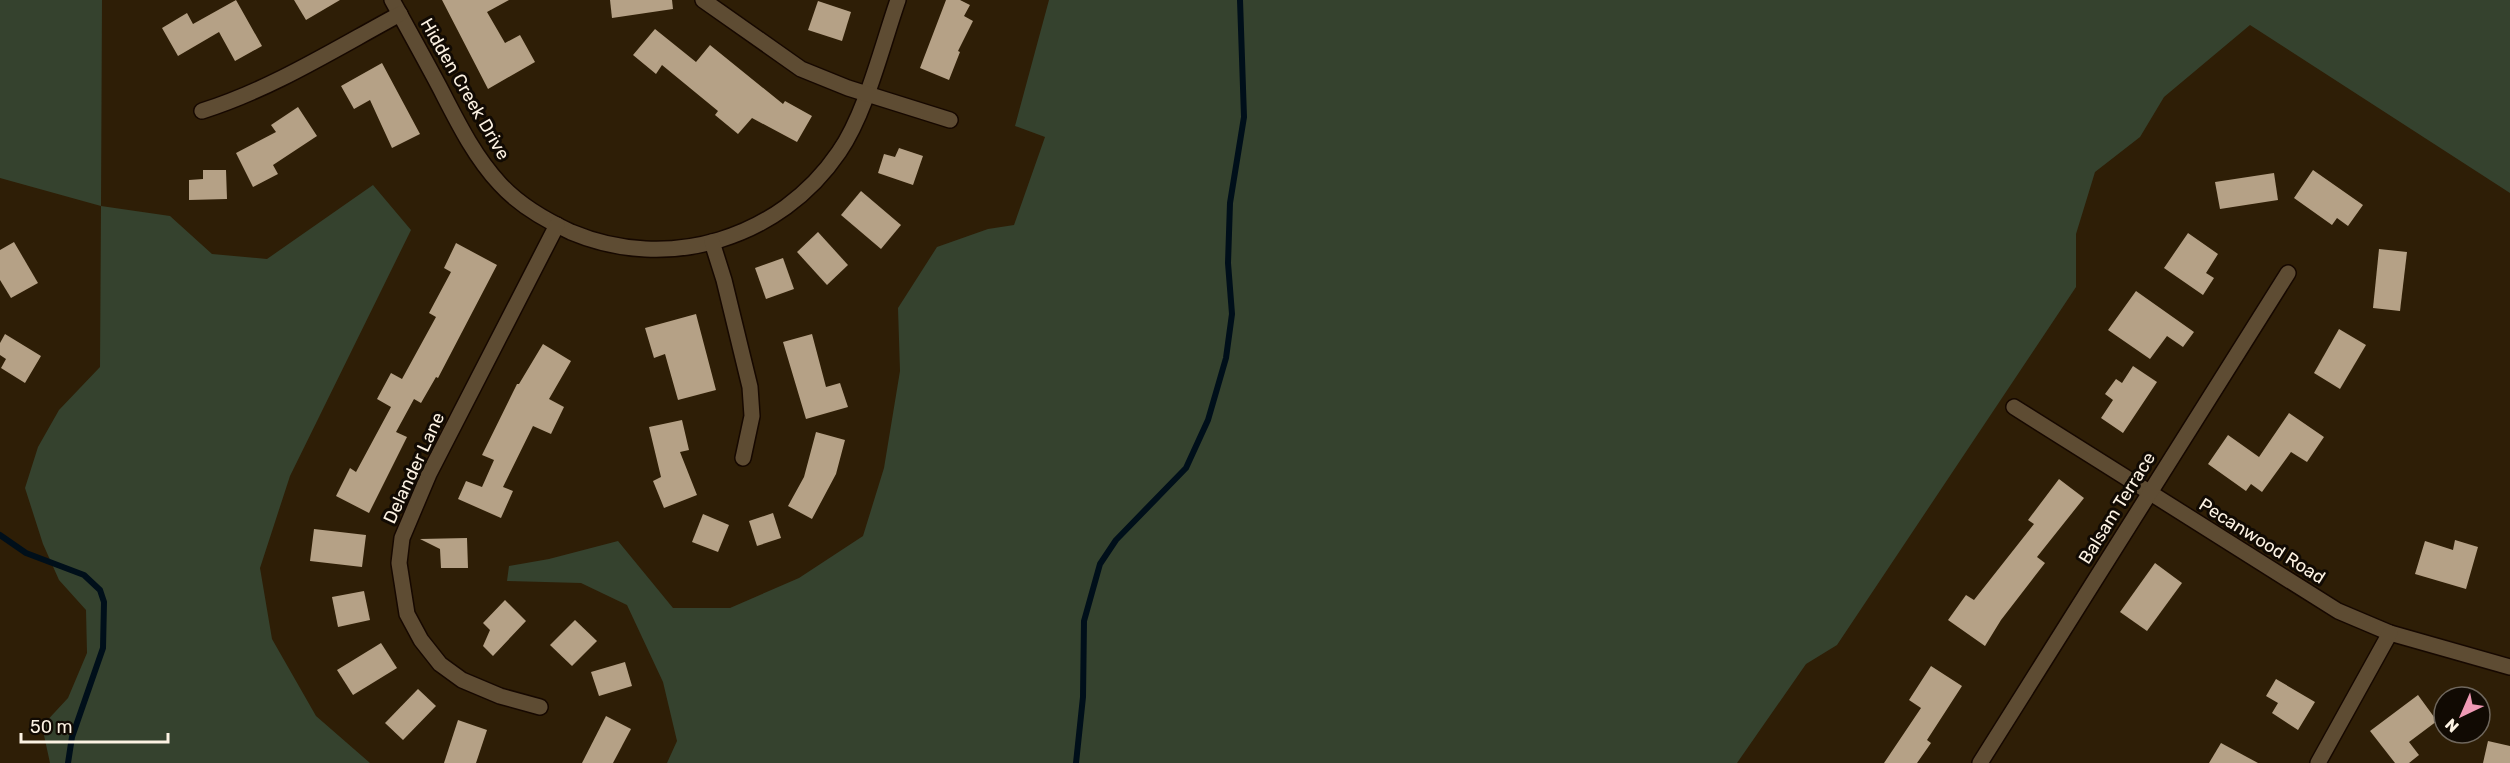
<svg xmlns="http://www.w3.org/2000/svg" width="2510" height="763" font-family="Rubik,sans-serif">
	<rect width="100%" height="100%" fill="#2e1e06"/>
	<g fill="#35422e">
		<polygon points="0,0 102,0 101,206 170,216 212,254 267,259 373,185 411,230 290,476 260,568 272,639 316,716 370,763 50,763 42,726 68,698 87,653 86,610 59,580 43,544 25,488 38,447 59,410 100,367 101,206 0,178"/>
		<polygon points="1049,0 2510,0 2510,193 2250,25 2164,97 2140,137 2095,172 2076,234 2076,287 1837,645 1806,664 1737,763 667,763 677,741 663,682 627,605 581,583 507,581 509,566 549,559 618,541 673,608 730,608 799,578 863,536 884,468 900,371 898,308 937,247 988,229 1014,225 1045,137 1015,126"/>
	</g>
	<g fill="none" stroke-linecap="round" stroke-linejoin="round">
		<g stroke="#000f1a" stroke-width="6">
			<polyline points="0,535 26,553 84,575 100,590 104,602 103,648 72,737 68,763"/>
			<polyline points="1076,763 1083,697 1084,621 1100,564 1116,540 1186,468 1208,420 1226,358 1232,314 1228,263 1230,203 1244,117 1240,0"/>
		</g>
	</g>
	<g fill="#b5a186">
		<polygon points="236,0 262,46 235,61 219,32 178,56 162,28 187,13 193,24"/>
		<polygon points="294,0 340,0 306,20"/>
		<polygon points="442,0 509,0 487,12 505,43 520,35 535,62 488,89"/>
		<polygon points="610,0 672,0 673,9 612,18"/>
		<polygon points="946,0 960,0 970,5 964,16 973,21 958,51 960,52 949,80 920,68"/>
		<polygon points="818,1 851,12 842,41 808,30"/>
		<polygon points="655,29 696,62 710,45 783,104 785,101 812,116 797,142 752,118 738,134 715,115 718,111 662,65 656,74 633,55"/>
		<polygon points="382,63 420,134 392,148 370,100 354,109 341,86"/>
		<polygon points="298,107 317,136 273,165 278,174 253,187 236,153 276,132 271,125"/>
		<polygon points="899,148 923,156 913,185 878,173 884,154 895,157"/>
		<polygon points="203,170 226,170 227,199 189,200 189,180 203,179"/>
		<polygon points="2313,170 2363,205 2348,226 2337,218 2332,225 2294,198"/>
		<polygon points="2274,173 2278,200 2220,209 2215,182"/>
		<polygon points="861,191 901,225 881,249 841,215"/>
		<polygon points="818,232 848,265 827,285 797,252"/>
		<polygon points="2188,233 2218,254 2206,273 2214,278 2203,295 2164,268"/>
		<polygon points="14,242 38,283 11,298 0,280 0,250"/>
		<polygon points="456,243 497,265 438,378 436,377 421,403 414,399 396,432 407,437 369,513 336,496 350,468 356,472 391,407 377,399 391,373 402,379 436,317 429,313 451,272 444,268"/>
		<polygon points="2379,249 2407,252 2400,311 2373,308"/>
		<polygon points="783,258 794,289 766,299 755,268"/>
		<polygon points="2136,291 2194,332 2183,347 2167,336 2150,359 2108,330"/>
		<polygon points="696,314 716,390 678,400 665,354 654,358 645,328"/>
		<polygon points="2339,329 2366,345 2340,389 2314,373"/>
		<polygon points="5,334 41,356 25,383 1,368 6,359 0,355 0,343"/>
		<polygon points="812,334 826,387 840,383 848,407 806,419 783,342"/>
		<polygon points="543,344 571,361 549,399 564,407 551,434 533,426 503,487 513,491 501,518 458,499 466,481 482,487 494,460 482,455 517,384 519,384"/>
		<polygon points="2133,366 2157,382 2123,433 2101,418 2113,400 2105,394 2116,379 2122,383"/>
		<polygon points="2289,413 2324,437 2307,462 2291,452 2262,492 2251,484 2246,491 2208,464 2228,435 2259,457"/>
		<polygon points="682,420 689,450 680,452 697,495 664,508 653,481 661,477 649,427"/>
		<polygon points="816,432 845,440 836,474 812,519 788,506 804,477"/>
		<polygon points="2059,479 2084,498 2037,557 2045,563 2001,620 1985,646 1948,620 1966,595 1974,600 2034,524 2028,520"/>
		<polygon points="773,513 781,538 757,546 749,521"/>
		<polygon points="703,514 729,525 718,552 692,542"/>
		<polygon points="314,529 366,535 362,567 310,561"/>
		<polygon points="467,538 468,568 441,568 440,549 420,539"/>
		<polygon points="2455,540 2478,547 2466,589 2415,574 2425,541 2453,550"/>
		<polygon points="2155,563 2182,583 2147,631 2120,612"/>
		<polygon points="364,591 370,620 338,627 332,597"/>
		<polygon points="505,600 526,621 493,656 483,646 490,630 483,623"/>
		<polygon points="575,620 597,641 572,666 550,645"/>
		<polygon points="381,643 397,668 353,695 337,670"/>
		<polygon points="625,662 632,686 599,696 591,672"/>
		<polygon points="1931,666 1962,686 1927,740 1931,743 1917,763 1884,763 1921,708 1909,700"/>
		<polygon points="2276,679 2315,702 2298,730 2272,713 2278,703 2266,696"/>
		<polygon points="418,689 436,706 403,740 385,723"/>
		<polygon points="2418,695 2437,721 2409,742 2419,755 2409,763 2395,763 2370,731"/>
		<polygon points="606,716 631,729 613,763 582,763"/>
		<polygon points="458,720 487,730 476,763 444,763"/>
		<polygon points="2488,741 2510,746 2510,763 2483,763"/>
		<polygon points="2221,743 2258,763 2209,763"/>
	</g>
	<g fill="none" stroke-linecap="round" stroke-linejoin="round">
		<g stroke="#160800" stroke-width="18">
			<g id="street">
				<path d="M392,0C408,29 424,58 440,88C457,121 474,156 500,184C519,205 545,220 571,232C668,273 780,239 839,152C866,113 882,46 898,0"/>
				<polyline points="703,0 801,69 848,88 950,120"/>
				<path d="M202,111C272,89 335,49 400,14"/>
				<polyline points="712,242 724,280 750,387 752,416 743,458"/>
				<polyline points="2014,407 2338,611 2390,633 2510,667"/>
				<polyline points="540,707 500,696 462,680 440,664 421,640 407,614 399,563 402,538 429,474 557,225"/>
				<polyline points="1980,763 2288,273"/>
				<polyline points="2318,763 2390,633"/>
			</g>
		</g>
		<use href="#street" stroke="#5e4c33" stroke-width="15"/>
	</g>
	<g text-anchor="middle" stroke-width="6" stroke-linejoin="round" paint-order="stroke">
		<g font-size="18" fill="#fcf2e3" stroke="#110a03">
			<text transform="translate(465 89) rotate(60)" y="6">Hidden Creek Drive</text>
			<text transform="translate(414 468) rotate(-65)" y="6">Delander Lane</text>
			<text transform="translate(2117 508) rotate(-58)" y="6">Balsam Terrace</text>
			<text transform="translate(2262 541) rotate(32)" y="6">Pecanwood Road</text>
		</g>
	</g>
	<g transform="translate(2462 715) rotate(224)"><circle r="28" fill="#110a03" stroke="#6f675d" stroke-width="1.5"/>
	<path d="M0-4.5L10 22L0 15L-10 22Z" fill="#f09ab5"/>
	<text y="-9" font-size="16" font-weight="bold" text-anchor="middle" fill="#fcf2e3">N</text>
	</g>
	<path d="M21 733v9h147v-9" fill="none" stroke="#fcf2e3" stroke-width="3"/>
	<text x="30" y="733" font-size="18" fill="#fcf2e3" stroke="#110a03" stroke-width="4.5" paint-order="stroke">50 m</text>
</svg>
